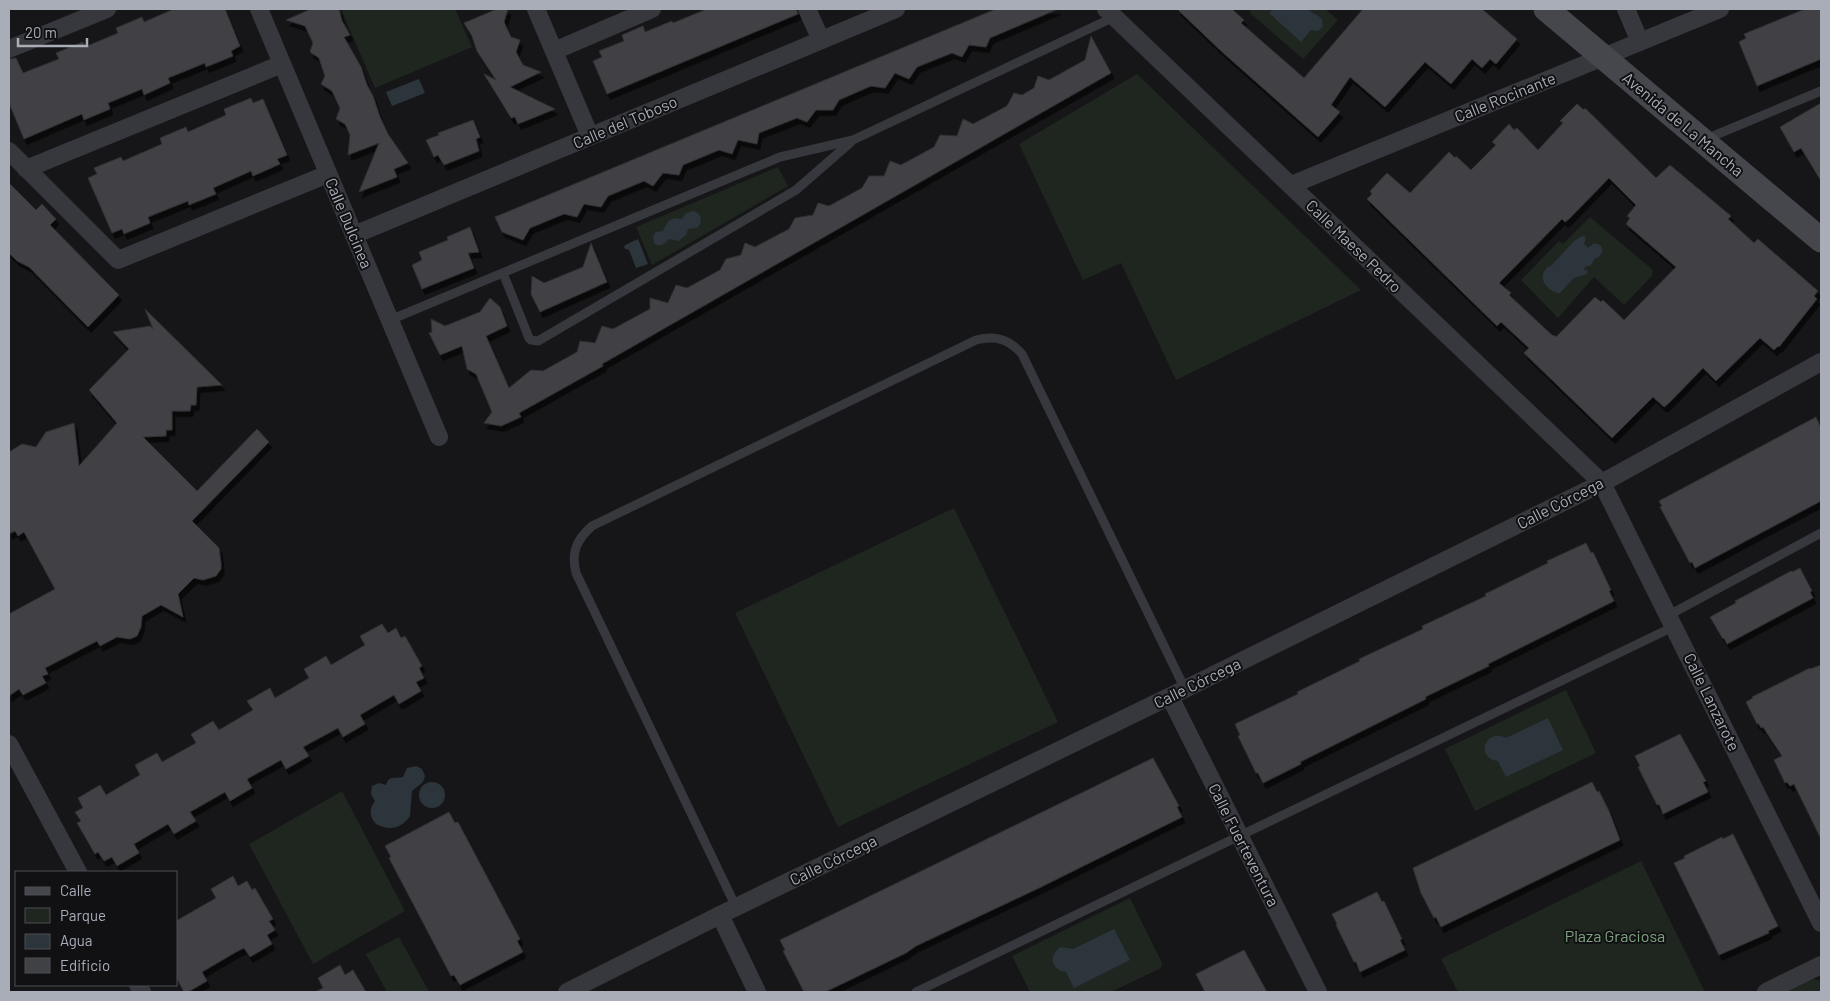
<svg xmlns="http://www.w3.org/2000/svg" width="1830" height="1001" font-family="Barlow,sans-serif">
	<defs>
		<filter id="shadow"><feDropShadow dx="3" dy="5.5" stdDeviation="0" flood-color="#0009"/></filter>
	</defs>
	<rect width="100%" height="100%" fill="#161618"/>
	<g fill="#1e261f">
		<polygon points="341,9 455,9 472,47 375,88"/>
		<polygon points="1252,9 1325,9 1338,20 1303,59 1249,12"/>
		<polygon points="1137,74 1361,290 1176,380 1121,263 1083,280 1019,144"/>
		<polygon points="778,167 788,186 652,265 636,227"/>
		<polygon points="1590,217 1653,270 1652,276 1624,305 1594,277 1558,318 1521,280 1559,241 1563,244"/>
		<polygon points="954,508 1058,722 838,827 735,613"/>
		<polygon points="1566,690 1596,753 1475,811 1445,749"/>
		<polygon points="342,791 405,911 313,964 249,844"/>
		<polygon points="1641,861 1705,992 1458,992 1441,959"/>
		<polygon points="1130,898 1162,963 1161,968 1111,992 1030,992 1012,956"/>
		<polygon points="399,937 429,992 387,992 366,954"/>
		<polygon points="1814,979 1821,981 1821,992 1784,992"/>
	</g>
	<g fill="#2c353c">
		<path d="M1273,9H1307C1312,13 1318,15 1322,19L1323,26L1318,31L1311,30L1301,42L1269,13Z"/>
		<polygon points="419,79 425,93 392,106 386,92"/>
		<path d="M694,211L699,214L701,218L700,224L697,228L688,229L686,235L679,241L670,239C664,243 661,249 654,243L653,236L656,232L663,231C667,222 670,216 682,219L686,213Z"/>
		<path d="M1582,236L1586,237L1584,244L1588,248L1593,244C1599,243 1603,246 1602,252L1599,257L1595,258L1591,265L1585,267L1584,270H1587V274L1574,278L1560,293C1552,293 1541,284 1543,275C1543,272 1546,270 1547,267L1551,266L1574,241Z"/>
		<polygon points="638,239 648,264 636,268 629,250 624,248 625,245"/>
		<path d="M1548,718L1563,750L1506,777L1498,761C1474,758 1486,727 1506,738Z"/>
		<path d="M416,766L422,769L425,776L423,782L412,791L410,816C401,829 390,831 376,824C369,816 369,809 375,801L371,794L372,786L379,783L386,785C389,775 395,779 403,777L407,768Z"/>
		<circle cx="432" cy="795" r="13"/>
		<path d="M1114,929L1130,960L1074,988L1066,972C1051,970 1048,955 1061,947L1073,949Z"/>
	</g>
	<g fill="#404145" stroke="#303034" fill-rule="evenodd" filter="url(#shadow)">
		<polygon points="174,9 225,9 240,46 231,51 233,56 206,67 205,63 168,78 170,83 144,95 142,89 108,103 110,109 84,120 82,114 24,139 9,103 9,59 16,58 23,73 59,59 56,53 83,42 85,47 118,33 116,28 142,17 144,22"/>
		<polygon points="311,9 339,9 342,21 350,35 344,37 361,67 367,85 373,96 380,117 388,134 408,163 394,169 397,177 359,192 379,143 348,155 350,135 345,124 336,119 340,108 332,91 321,84 325,76 319,58 310,52 313,43 305,26 286,20"/>
		<polygon points="497,9 508,9 504,22 511,37 520,40 516,52 523,65 541,72 510,87 555,109 518,124 515,117 511,118 484,74 496,80 477,51 472,36 464,23"/>
		<polygon points="707,9 796,9 798,14 607,94 593,61 602,57 599,51 624,41 622,35 643,26 645,32 672,21 673,23"/>
		<polygon points="996,9 1058,9 990,38 986,47 969,45 962,57 952,53 917,67 909,79 895,73 885,88 871,86 839,100 833,110 816,110 807,122 797,118 759,133 757,144 738,140 732,154 719,150 683,165 679,175 663,173 653,186 644,181 608,196 601,207 584,204 577,217 564,214 530,228 523,240 502,232 495,217"/>
		<polygon points="1177,9 1232,9 1244,20 1241,23 1304,78 1363,9 1482,9 1517,39 1496,64 1490,59 1482,68 1472,59 1451,84 1425,62 1385,107 1350,77 1331,105 1340,112 1318,137 1221,51"/>
		<polygon points="1805,9 1821,9 1821,59 1757,86 1739,42 1746,38 1744,34"/>
		<polygon points="1091,36 1111,73 602,364 603,366 519,413 521,417 501,426 484,423 492,412 476,374 467,369 462,346 440,355 429,333 432,332 431,319 445,326 480,312 490,298 500,307 507,326 486,336 509,388 531,370 543,371 577,352 580,341 595,343 602,326 613,329 650,309 650,298 668,303 676,285 687,288 720,270 726,259 741,255 745,243 755,247 789,229 795,218 813,215 818,203 829,206 862,188 869,176 884,176 890,161 901,165 934,147 940,135 957,136 963,119 973,124 1007,106 1014,93 1022,95 1034,88 1038,76 1049,80 1085,60"/>
		<polygon points="251,98 253,103 263,99 287,155 277,159 280,164 253,176 251,171 213,188 216,194 189,205 188,201 148,217 150,223 124,234 122,229 112,233 88,178 97,174 94,168 121,157 123,161 162,144 160,138 186,127 188,132 226,115 224,109"/>
		<polygon points="1821,103 1821,181 1801,148 1794,152 1780,127"/>
		<path d="M1577,104L1584,110L1585,108L1656,178L1670,165L1731,216L1728,219L1754,243L1758,239L1818,291L1814,296L1817,299L1779,347L1778,346L1774,350L1760,338L1716,381L1703,368L1668,404L1664,407L1653,397L1612,438L1524,353L1529,348L1501,322L1497,326L1367,199L1372,194L1370,191L1387,173L1410,193L1449,152L1455,158L1456,156L1471,170L1496,145L1492,142L1509,124L1514,130L1517,128L1538,150L1563,123L1560,121ZM1609,178L1636,205L1627,216L1630,218L1626,224L1676,267L1624,320L1603,300L1601,302L1595,297L1556,337L1554,335L1553,336L1509,295L1511,293L1499,283L1562,219L1565,222L1569,219Z"/>
		<polygon points="473,120 480,137 476,139 479,151 444,165 438,155 434,157 426,140 439,135 438,133"/>
		<polygon points="9,183 36,210 42,204 56,219 50,225 119,295 88,327 29,267 17,261 9,253"/>
		<polygon points="470,227 479,252 468,253 474,268 422,289 412,265 422,260 419,252 448,240 447,237"/>
		<polygon points="591,243 607,282 540,312 531,294 532,276 544,283 583,267"/>
		<polygon points="145,309 222,385 197,387 196,405 191,405 190,411 172,411 172,430 166,430 166,436 143,437 197,491 257,429 269,442 192,521 219,548 221,563 221,569 216,576 203,580 194,578 178,594 183,617 161,605 142,616 141,627 137,636 130,639 117,637 100,646 97,641 45,668 48,674 42,676 46,683 23,695 19,689 9,696 9,614 55,589 24,532 18,536 15,531 9,534 9,452 22,444 36,447 46,432 74,423 79,466 117,423 89,390 129,349 113,332 150,326 153,329"/>
		<polygon points="1816,417 1821,428 1821,501 1695,568 1692,562 1690,563 1660,507 1662,506 1659,501"/>
		<polygon points="1586,543 1591,553 1593,552 1611,590 1609,591 1614,601 1488,664 1489,666 1425,697 1426,699 1300,762 1301,764 1263,783 1258,773 1256,773 1238,736 1240,735 1235,724 1298,694 1297,692 1360,661 1359,659 1423,629 1422,626 1486,596 1485,594 1548,563 1547,561"/>
		<polygon points="1800,568 1812,591 1810,592 1813,598 1727,644 1724,638 1723,639 1710,617 1736,603 1735,601 1791,571 1792,572"/>
		<polygon points="382,624 388,633 396,628 401,638 405,636 422,666 419,668 424,678 416,682 421,691 399,704 394,695 360,715 365,724 343,737 338,728 303,747 309,756 286,769 281,760 247,779 252,788 230,801 225,792 190,812 196,821 174,834 168,824 134,844 139,853 117,866 112,857 104,861 98,852 95,854 77,823 81,821 75,812 83,808 78,798 100,785 106,795 140,775 135,765 157,753 162,762 196,743 191,734 213,721 219,730 253,710 247,701 270,688 275,698 309,678 304,669 326,656 331,665 365,645 360,636"/>
		<polygon points="1821,665 1821,839 1794,784 1790,786 1787,782 1785,783 1774,760 1782,756 1763,727 1761,728 1759,724 1757,724 1746,702 1753,698 1752,697 1810,668 1810,669"/>
		<polygon points="1680,734 1706,781 1703,782 1708,792 1663,814 1659,804 1657,805 1638,767 1640,766 1635,756"/>
		<polygon points="1153,758 1179,806 1177,807 1182,817 1039,888 916,946 906,953 825,992 804,992 783,951 785,950 780,940"/>
		<polygon points="1592,782 1597,792 1599,791 1609,811 1620,840 1441,927 1436,917 1434,918 1421,893 1413,868"/>
		<polygon points="449,812 455,823 458,822 520,939 517,941 523,952 460,985 454,975 451,976 389,858 391,857 385,846"/>
		<polygon points="1733,834 1778,926 1768,931 1769,933 1719,955 1674,863 1685,858 1684,856 1722,837 1723,839"/>
		<polygon points="233,876 238,886 247,881 252,890 255,888 273,919 269,921 275,930 267,935 272,944 250,957 244,948 236,952 202,972 207,981 188,992 184,992 176,977 176,921 216,898 211,889"/>
		<polygon points="1377,892 1382,902 1384,901 1402,939 1400,940 1405,950 1360,972 1356,962 1354,962 1336,925 1337,924 1332,914"/>
		<polygon points="1244,950 1267,992 1205,992 1196,974"/>
		<polygon points="340,965 345,975 353,970 366,992 315,992 323,988 318,978"/>
	</g>
	<g fill="none" stroke-linecap="round" stroke-linejoin="round">
		<g stroke="#37383d" stroke-width="9">
			<polyline points="1706,139 1821,91"/>
			<polyline points="503,273 529,338 531,340 538,341 796,190 851,142"/>
			<polyline points="390,320 780,157 853,140 1114,17"/>
			<polyline points="1669,615 1821,533"/>
			<path d="M736,907L576,573C571,553 576,540 592,526L976,340C995,335 1009,339 1022,354L1185,689"/>
			<polyline points="916,992 1675,626"/>
		</g>
		<g stroke="#37383d" stroke-width="18">
			<polyline points="259,9 439,437"/>
			<polyline points="536,9 590,136"/>
			<polyline points="807,9 821,40"/>
			<polyline points="1106,9 1602,483 1821,923"/>
			<polyline points="1626,9 1640,42"/>
			<polyline points="9,49 107,9"/>
			<polyline points="554,51 652,9"/>
			<polyline points="9,151 118,260 328,174"/>
			<polyline points="26,169 282,64"/>
			<polyline points="1291,185 1720,9"/>
			<polyline points="354,235 896,9"/>
			<polyline points="1170,697 1318,992"/>
			<polyline points="9,744 78,872"/>
			<polyline points="720,915 757,992"/>
			<polyline points="138,985 142,992"/>
			<polyline points="567,992 720,915 1185,689 1602,483 1821,362"/>
			<polyline points="1766,992 1821,965"/>
		</g>
		<polyline stroke="#45474d" stroke-width="25" points="1546,9 1821,240"/>
	</g>
	<g text-anchor="middle" stroke-width="4" stroke-linejoin="round" paint-order="stroke">
		<g font-size="16" fill="#a8adb8" stroke="#111113">
			<text transform="translate(1505 97) rotate(-22)" y="6">Calle Rocinante</text>
			<text transform="translate(625 122) rotate(-23)" y="6">Calle del Toboso</text>
			<text transform="translate(1683 124) rotate(40)" y="6">Avenida de La Mancha</text>
			<text transform="translate(349 223) rotate(67)" y="6">Calle Dulcinea</text>
			<text transform="translate(1354 246) rotate(44)" y="6">Calle Maese Pedro</text>
			<text transform="translate(1560 503) rotate(-27)" y="6">Calle Córcega</text>
			<text transform="translate(1197 683) rotate(-26)" y="6">Calle Córcega</text>
			<text transform="translate(1712 702) rotate(64)" y="6">Calle Lanzarote</text>
			<text transform="translate(1244 845) rotate(63)" y="6">Calle Fuerteventura</text>
			<text transform="translate(833 860) rotate(-26)" y="6">Calle Córcega</text>
		</g>
		<g font-size="16" fill="#7fa381" stroke="#111113">
			<text x="1615" y="942">Plaza Graciosa</text>
		</g>
	</g>
	<rect width="1830" height="1001" fill="none" stroke="#a8adb8" stroke-width="20"/>
	<rect x="15" y="871" width="162" height="115" fill="#111113" stroke="#4d4f55"/>
	<rect x="25" y="887" width="25" height="8" fill="#45474d" stroke="#4d4f55"/>
	<text x="60" y="896" font-size="15" fill="#a8adb8">Calle</text>
	<rect x="25" y="908" width="25" height="15" fill="#1e261f" stroke="#4d4f55"/>
	<text x="60" y="921" font-size="15" fill="#a8adb8">Parque</text>
	<rect x="25" y="934" width="25" height="15" fill="#2c353c" stroke="#4d4f55"/>
	<text x="60" y="946" font-size="15" fill="#a8adb8">Agua</text>
	<rect x="25" y="958" width="25" height="15" fill="#404145" stroke="#4d4f55"/>
	<text x="60" y="971" font-size="15" fill="#a8adb8">Edificio</text>
	<path d="M18 38v8h69v-8" fill="none" stroke="#a8adb8" stroke-width="2.5"/>
	<text x="25" y="38" font-size="15" fill="#a8adb8" stroke="#111113" stroke-width="4" paint-order="stroke">20 m</text>
</svg>
